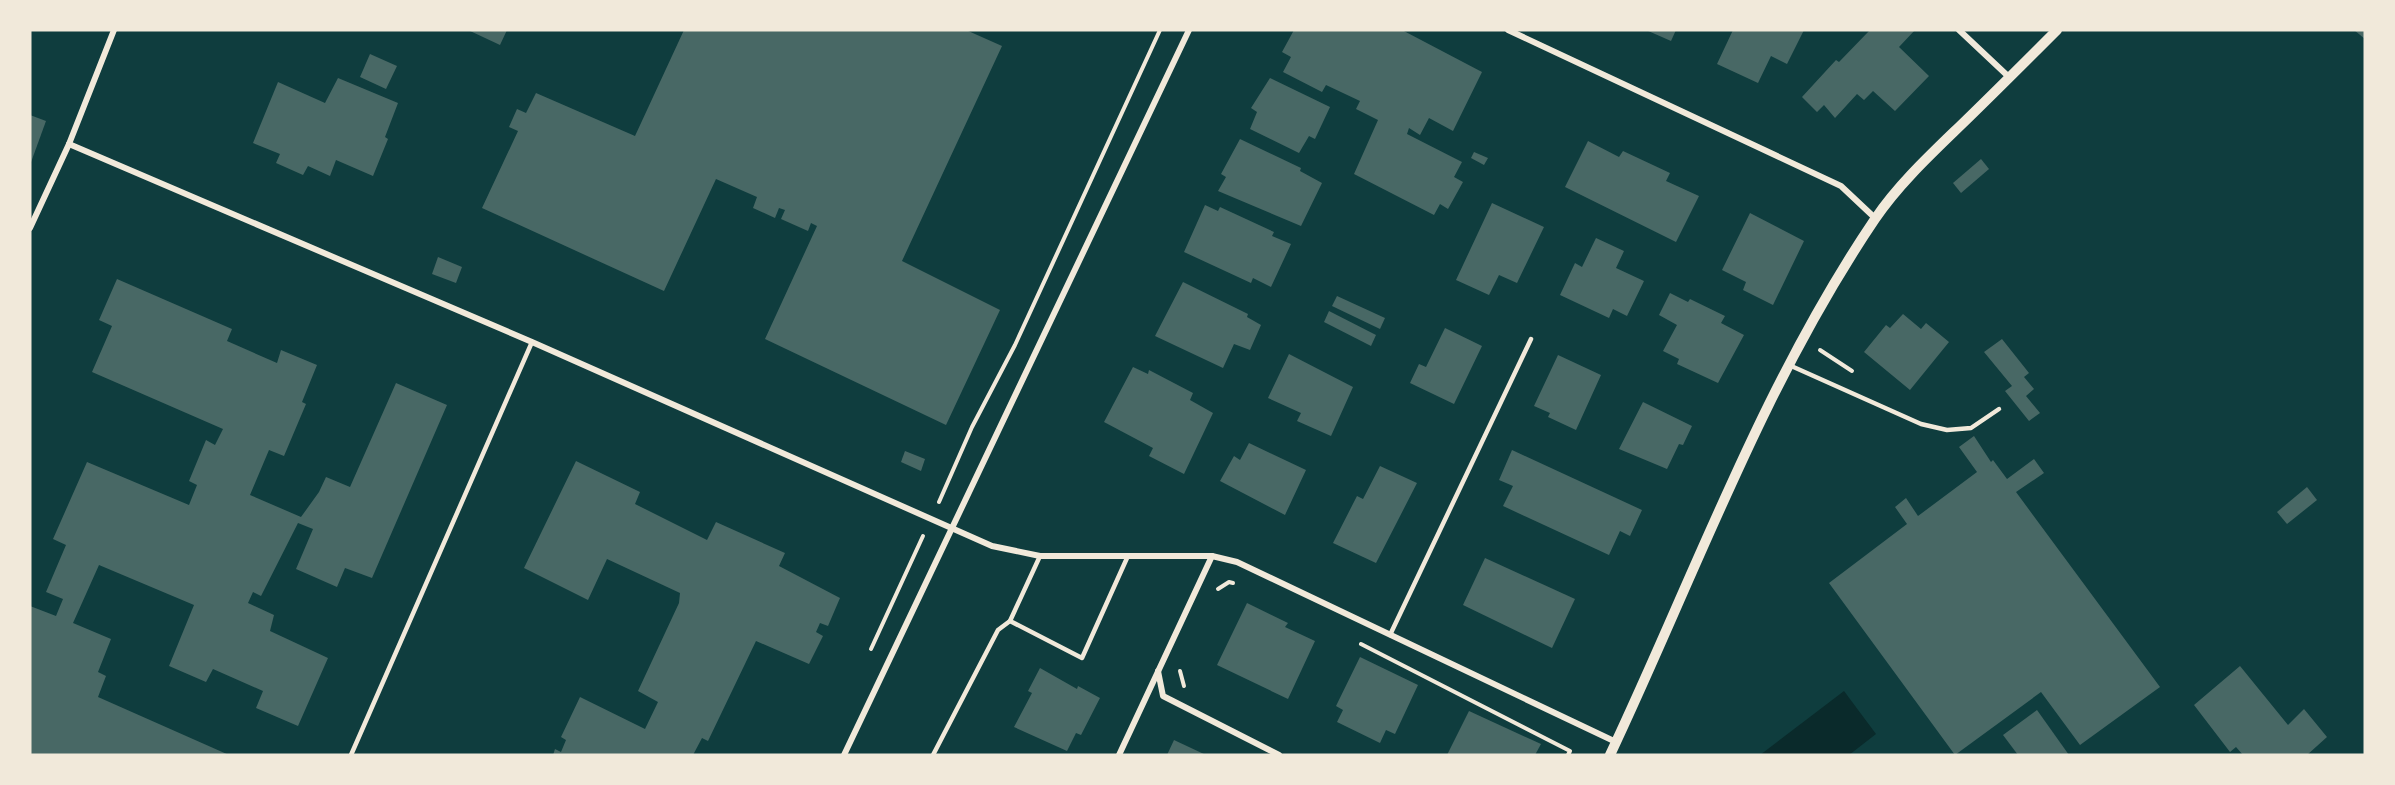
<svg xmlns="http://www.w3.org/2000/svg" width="2395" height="785" font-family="'DejaVu Sans',sans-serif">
	<rect width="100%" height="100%" fill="#0f3d3e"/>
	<polygon fill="#0a2a2b" points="1844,691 1876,734 1849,755 1760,755"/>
	<g fill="#486865">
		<polygon points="468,30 507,30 500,45"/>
		<polygon points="684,30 966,30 1002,46 902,261 1000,310 946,425 765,339 817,226 811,223 808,231 781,219 785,210 779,208 775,218 753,208 757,197 716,179 664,291 482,208 518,131 509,127 517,109 526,113 536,93 635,136"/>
		<polygon points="1294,30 1402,30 1482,72 1453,131 1429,118 1420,135 1409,128 1407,134 1462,162 1454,177 1463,182 1448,209 1440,204 1434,215 1354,174 1378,120 1356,109 1360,101 1326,85 1322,92 1283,72 1291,57 1282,52"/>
		<polygon points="1646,30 1676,30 1671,41"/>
		<polygon points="1733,30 1804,30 1787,64 1771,56 1758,83 1717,64"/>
		<polygon points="1870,30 1915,30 1899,47 1929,76 1895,111 1873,91 1864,100 1857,94 1835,118 1824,105 1817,112 1802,97 1836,60 1839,62"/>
		<polygon points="2354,30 2365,30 2365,39"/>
		<polygon points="370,54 397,66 386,89 360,77"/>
		<polygon points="338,78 398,103 385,137 388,139 373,176 336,160 330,176 308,166 303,175 276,163 280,154 253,143 278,82 325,103"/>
		<polygon points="1270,78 1330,107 1315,139 1309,136 1299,153 1250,129 1257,112 1251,108"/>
		<polygon points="30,115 46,121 30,165"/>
		<polygon points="1240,139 1301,168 1300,171 1322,183 1301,226 1218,191 1226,177 1221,174"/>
		<polygon points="1588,141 1619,157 1623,151 1670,173 1666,181 1699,196 1676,242 1565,187"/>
		<polygon points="1474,152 1488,158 1484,165 1471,158"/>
		<polygon points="1981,159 1989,169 1961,193 1953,183"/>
		<polygon points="1492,203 1544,227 1517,283 1499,275 1489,295 1456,280"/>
		<polygon points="1205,205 1218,211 1220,207 1274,232 1272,236 1291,244 1271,287 1253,278 1251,283 1184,252"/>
		<polygon points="1750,213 1804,241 1773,305 1743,290 1746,282 1722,270"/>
		<polygon points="1596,238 1624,251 1616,268 1644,281 1627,316 1613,309 1609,318 1560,295 1575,263 1582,267"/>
		<polygon points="438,257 462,267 456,283 432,274"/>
		<polygon points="117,279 232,329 227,341 277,363 281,350 317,365 302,402 306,404 284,456 269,450 250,495 301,517 319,492 326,477 350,487 396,383 447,405 372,578 345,568 337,587 296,569 313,529 298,523 261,596 253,592 248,603 274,615 270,631 328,658 298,726 256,708 263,691 213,669 206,682 169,666 194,605 99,565 73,623 111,639 98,672 106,676 98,697 229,755 30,755 30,606 56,616 63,599 46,592 66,545 53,539 87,462 189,505 197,485 189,481 206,440 215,445 223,429 92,372 112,326 99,320"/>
		<polygon points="1183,282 1248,314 1247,317 1261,325 1250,350 1234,344 1223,368 1155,336"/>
		<polygon points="1670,293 1688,302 1690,299 1725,316 1721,323 1744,335 1718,383 1677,364 1679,359 1663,351 1677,325 1659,315"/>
		<polygon points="1337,296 1385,318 1380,329 1332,306"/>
		<polygon points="1329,311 1376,335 1371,346 1324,322"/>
		<polygon points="1903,314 1921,329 1926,323 1949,342 1910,390 1864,352 1886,325 1890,328"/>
		<polygon points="1445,328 1482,346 1454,404 1410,383 1419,364 1426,367"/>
		<polygon points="2002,339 2029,373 2024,377 2034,389 2026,396 2040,413 2029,421 2005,391 2012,386 1984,352"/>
		<polygon points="1289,354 1353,387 1331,436 1297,421 1301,413 1268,398"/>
		<polygon points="1558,355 1601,375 1576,430 1548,417 1550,413 1534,406"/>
		<polygon points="1133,367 1148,374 1149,370 1193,393 1190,400 1213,413 1184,474 1149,456 1153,448 1104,422"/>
		<polygon points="1643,402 1692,426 1683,445 1679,444 1667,469 1619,449"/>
		<polygon points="1974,436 1991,462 1993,460 2007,479 2034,459 2044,473 2016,492 2160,687 2080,745 2041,692 1955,755 1829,583 1907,524 1895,507 1906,498 1918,516 1977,472 1959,447"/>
		<polygon points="1249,443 1306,470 1285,515 1220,481 1234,456 1240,460"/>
		<polygon points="1512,450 1642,510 1630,536 1620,531 1609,555 1503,506 1513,486 1499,480"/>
		<polygon points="905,451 925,459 921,471 901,462"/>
		<polygon points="576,461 640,492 635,504 707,540 716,522 785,553 779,566 840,598 828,626 820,623 816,632 823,636 809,664 756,641 708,741 702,738 693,755 553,755 555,749 561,752 566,740 561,737 580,697 645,729 658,702 638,691 679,603 680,593 607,559 588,600 524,568"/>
		<polygon points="1380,466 1417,483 1376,563 1333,543 1357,496 1363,499"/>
		<polygon points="2307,487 2317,500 2287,524 2277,512"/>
		<polygon points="1485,558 1575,599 1552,648 1463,605"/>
		<polygon points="1247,603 1288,623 1285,627 1315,641 1288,699 1217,665"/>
		<polygon points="1360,657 1418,685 1395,734 1386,730 1380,743 1337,722 1343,710 1336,706"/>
		<polygon points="2240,666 2288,725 2304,709 2327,737 2307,755 2243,755 2236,747 2230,752 2194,705"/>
		<polygon points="1040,668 1077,689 1078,686 1100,698 1081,735 1076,733 1067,751 1014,727 1032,693 1028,691"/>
		<polygon points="2037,710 2069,755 2018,755 2003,735"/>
		<polygon points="1469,711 1541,744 1535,755 1447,755"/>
		<polygon points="1174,740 1206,755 1167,755"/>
	</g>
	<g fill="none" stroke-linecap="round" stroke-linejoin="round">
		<g stroke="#f1e9da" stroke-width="4">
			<polyline points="1820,350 1852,371"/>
			<polyline points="939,502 972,427 1015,345 1160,30"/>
			<polyline points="1218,589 1229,582 1233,583"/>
			<polyline points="1361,644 1570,751 1568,755"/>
			<polyline points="871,649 923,536"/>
			<polyline points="1180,671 1184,686"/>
		</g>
		<g stroke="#f1e9da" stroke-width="4.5">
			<polyline points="1789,365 1921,424 1947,430 1971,428 1999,409"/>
			<polyline points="1010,621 1082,658 1127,558"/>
			<polyline points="1390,635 1531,339"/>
			<polyline points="351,755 532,342"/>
			<polyline points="933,755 998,630 1010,621 1040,556"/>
		</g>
		<g stroke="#f1e9da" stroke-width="6">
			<polyline points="1508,30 1841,186 1875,218"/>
			<polyline points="1959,30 2010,78"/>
			<polyline points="69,144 532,342 992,546 1040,556 1212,556 1237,562 1616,742"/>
			<polyline points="30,228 69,144 114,30"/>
			<polyline points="1158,671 1163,696 1279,755"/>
			<polyline points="844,755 1189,30"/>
			<polyline points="1119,755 1212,556"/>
		</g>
		<path stroke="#f1e9da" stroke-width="10" d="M1610,755C1695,575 1762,386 1875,219C1898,185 1930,155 1960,126C1993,94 2025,62 2057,30"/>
	</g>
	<rect width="2395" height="785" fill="none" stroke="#f1e9da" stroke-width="63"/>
</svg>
